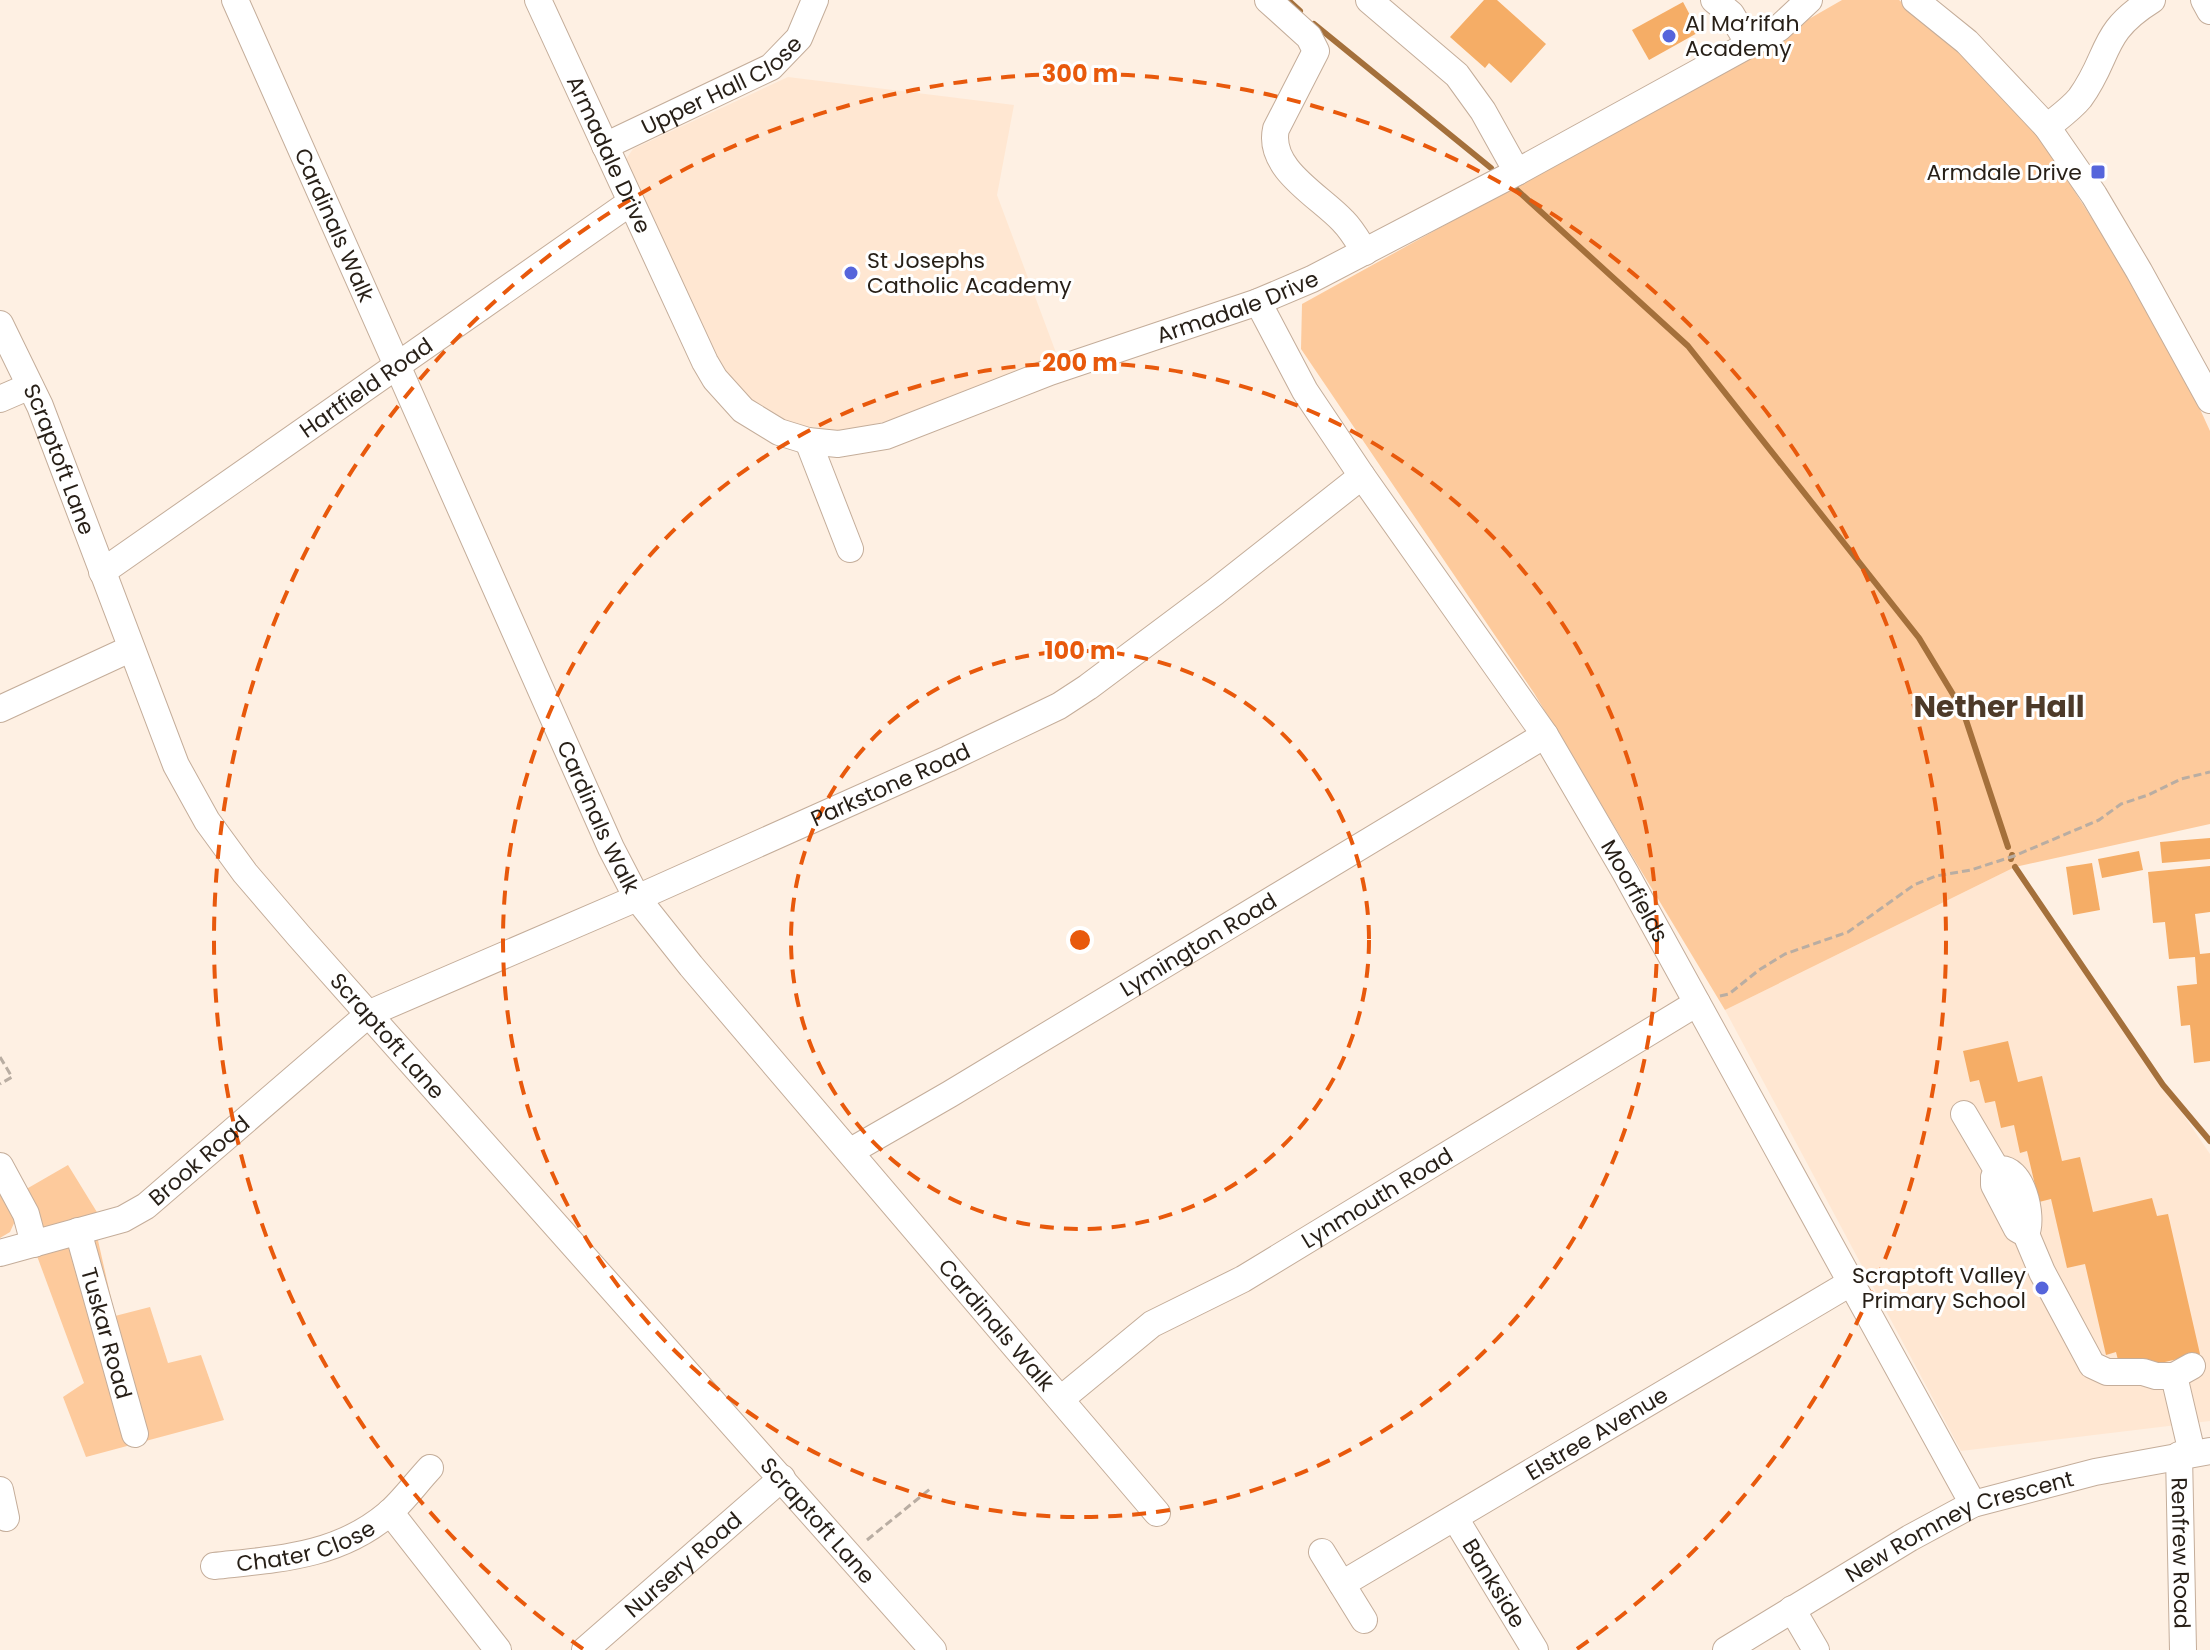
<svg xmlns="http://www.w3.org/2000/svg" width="2210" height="1650" font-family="Poppins,sans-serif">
	<rect width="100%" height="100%" fill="#fef0e3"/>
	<g fill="#ffe7d2">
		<polygon points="788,77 1014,105 997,195 1058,358 887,421 850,430 832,431 794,424 776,417 746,396 722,367 713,351 624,162 633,149"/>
		<polygon points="2015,867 2210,1154 2210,1421 1961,1451 1725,1010"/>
	</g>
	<g fill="#fdca9c">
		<polygon points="1842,0 1899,0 1953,45 2033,126 2131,280 2194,396 2210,431 2210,824 2015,867 1725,1010 1534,693 1301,349 1302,304 1595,142"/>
		<polygon points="68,1165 103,1222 95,1227 115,1316 150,1307 168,1363 201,1355 224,1420 86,1457 63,1397 84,1383 20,1210 10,1232 0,1238 0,1168 16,1195"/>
	</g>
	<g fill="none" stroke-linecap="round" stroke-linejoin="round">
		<g stroke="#a4703b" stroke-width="6">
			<polyline points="1288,0 1300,11"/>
			<polyline points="1314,24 1491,168"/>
			<polyline points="1517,190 1688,346 1919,638 1963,711 2008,847"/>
			<polyline points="2011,859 2012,855"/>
			<polyline points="2015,867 2163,1085 2210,1141"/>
		</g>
	</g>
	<g fill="#f5ad66">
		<polygon points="1484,0 1497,0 1546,44 1511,83 1489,63 1485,68 1450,37"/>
		<polygon points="1683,2 1699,32 1649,60 1632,30"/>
		<polygon points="2210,838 2210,859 2162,863 2160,842"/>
		<polygon points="2139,851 2143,870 2102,878 2098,859"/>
		<polygon points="2092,863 2100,910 2073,915 2066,867"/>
		<polygon points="2210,866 2210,912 2195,914 2200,954 2210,953 2210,1061 2194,1063 2190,1025 2181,1026 2177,986 2197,984 2195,957 2169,959 2165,922 2153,923 2148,872"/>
		<polygon points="2008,1041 2018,1082 2042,1076 2062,1161 2080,1157 2093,1212 2152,1198 2157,1216 2168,1214 2200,1354 2121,1372 2116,1352 2106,1355 2085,1264 2067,1268 2051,1199 2039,1202 2027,1151 2020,1153 2014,1125 2001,1128 1995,1101 1985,1103 1979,1080 1970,1082 1963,1051"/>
	</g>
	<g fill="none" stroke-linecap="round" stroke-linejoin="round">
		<g stroke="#c4ad9a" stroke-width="28">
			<g id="minor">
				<path id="s1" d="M235,0L611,848L637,898L691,966L1157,1513"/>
				<path id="s2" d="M538,0L705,362L715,379L743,410L779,432L808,441L838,444L886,436L1050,372L1258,302L1312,279L1517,172L1779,28L1809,0"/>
				<path d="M1268,0L1309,37L1316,51L1276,129C1267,169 1320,196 1343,221C1352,230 1358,241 1365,252"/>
				<polyline points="1369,0 1457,75 1483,111 1517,172"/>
				<polyline points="1714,0 1731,14 1749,44"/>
				<polyline points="1915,0 1967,42 2047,127 2094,195 2139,271 2210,400"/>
				<polyline points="2204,0 2210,11"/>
				<path d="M2047,127C2058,118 2071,109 2080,98C2111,55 2099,33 2152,0"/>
				<path id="s3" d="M605,146L771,67L799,38L815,0"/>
				<path id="s4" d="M1258,302L1305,391L1362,476L1545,735L1625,872L1973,1504"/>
				<path id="s5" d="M0,324L40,406L176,765L207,821L245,873L299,936L933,1650"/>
				<polyline points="0,399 30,386"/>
				<polyline points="808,441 850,549"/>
				<path id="s6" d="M102,572L631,202"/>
				<polyline points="0,709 130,649"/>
				<polyline points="1964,1114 1997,1170 1994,1177 1994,1185 2017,1229 2026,1234 2042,1272 2092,1365 2107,1372 2143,1372 2156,1376 2174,1376 2192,1366"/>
				<path id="s7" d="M851,1151L950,1094L1545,735"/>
				<polyline points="0,1166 26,1214 34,1244"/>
				<path d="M1997,1170C2022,1163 2034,1218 2026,1234"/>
				<path id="s8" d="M78,1231L135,1434"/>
				<path id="s9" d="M0,1253L123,1219L146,1206L370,1013L637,898L948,759L1059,706L1088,687L1215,592L1362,476"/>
				<polyline points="2174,1376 2192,1453"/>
				<path id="s10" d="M1061,1399L1152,1324L1243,1279L1697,1003"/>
				<path id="s11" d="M2179,1455L2183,1650"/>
				<polyline points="0,1490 6,1518"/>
				<polyline points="390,1512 498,1650"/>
				<path id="s12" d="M1455,1518L1535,1650"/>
				<polyline points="1322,1552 1364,1620"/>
				<path id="s13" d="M214,1566C277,1559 337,1557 388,1514C403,1501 416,1483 430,1468"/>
				<path id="s14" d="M1342,1584L1852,1282"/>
				<polyline points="1792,1609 1816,1650"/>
				<path id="s15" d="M585,1650L782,1478"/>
				<path id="s16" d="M1726,1650L1910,1538L1973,1504L2095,1472L2210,1451"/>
			</g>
		</g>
		<g stroke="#b9ada2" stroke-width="3" stroke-dasharray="8 4" stroke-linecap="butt">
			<polyline points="1720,996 1729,994 1759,970 1785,954 1848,932 1914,885 1936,876 1971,870 2014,856 2099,820 2121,804 2148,795 2181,779 2210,772"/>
			<polyline points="0,1057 12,1077 0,1084"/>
			<polyline points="867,1540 930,1489"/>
		</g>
		<use href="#minor" stroke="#fff" stroke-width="26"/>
	</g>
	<g fill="none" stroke="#e8590c" stroke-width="4" stroke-dasharray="14 10">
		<circle cx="1080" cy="940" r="289"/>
		<circle cx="1080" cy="940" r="577"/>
		<path d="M583 1649A866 866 0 1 1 1577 1649"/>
	</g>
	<g fill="#5665db" stroke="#fff" stroke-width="3">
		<circle cx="1669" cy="36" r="8"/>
		<rect x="2090" y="164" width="16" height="16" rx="4"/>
		<circle cx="851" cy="273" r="8"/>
		<circle cx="2042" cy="1288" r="8"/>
	</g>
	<g text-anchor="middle" stroke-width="6" stroke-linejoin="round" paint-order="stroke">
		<g font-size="22" fill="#271f17" stroke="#fff" text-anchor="start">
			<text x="1685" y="31">Al Ma’rifah<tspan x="1685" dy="25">Academy</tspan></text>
			<text x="2082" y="180" text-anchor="end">Armdale Drive</text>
			<text x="867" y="268">St Josephs<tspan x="867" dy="25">Catholic Academy</tspan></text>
			<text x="2026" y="1283" text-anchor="end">Scraptoft Valley<tspan x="2026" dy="25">Primary School</tspan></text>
		</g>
		<g font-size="22" fill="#271f17" stroke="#fff">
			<text dy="8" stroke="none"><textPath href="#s3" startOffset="132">Upper Hall Close</textPath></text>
			<text dy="8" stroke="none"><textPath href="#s2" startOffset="170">Armadale Drive</textPath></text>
			<text dy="8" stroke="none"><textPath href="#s1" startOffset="246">Cardinals Walk</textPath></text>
			<text dy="8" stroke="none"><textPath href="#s2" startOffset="986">Armadale Drive</textPath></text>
			<text dy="8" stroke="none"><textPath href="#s6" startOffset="322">Hartfield Road</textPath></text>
			<text dy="8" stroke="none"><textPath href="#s5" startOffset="148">Scraptoft Lane</textPath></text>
			<text dy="8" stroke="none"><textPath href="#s9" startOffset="1018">Parkstone Road</textPath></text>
			<text dy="8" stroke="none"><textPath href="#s1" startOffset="894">Cardinals Walk</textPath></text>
			<text dy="8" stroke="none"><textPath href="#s4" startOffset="700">Moorfields</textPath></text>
			<text dy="8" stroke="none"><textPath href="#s7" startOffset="404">Lymington Road</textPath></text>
			<text dy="8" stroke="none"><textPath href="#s5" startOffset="820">Scraptoft Lane</textPath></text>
			<text dy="8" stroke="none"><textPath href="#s9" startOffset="224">Brook Road</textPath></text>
			<text dy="8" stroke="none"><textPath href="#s10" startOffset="376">Lynmouth Road</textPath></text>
			<text dy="8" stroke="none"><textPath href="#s1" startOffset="1542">Cardinals Walk</textPath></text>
			<text dy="8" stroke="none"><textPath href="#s8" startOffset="106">Tuskar Road</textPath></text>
			<text dy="8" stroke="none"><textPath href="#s14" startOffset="296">Elstree Avenue</textPath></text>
			<text dy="8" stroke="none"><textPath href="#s5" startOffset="1468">Scraptoft Lane</textPath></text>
			<text dy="8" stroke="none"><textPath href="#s16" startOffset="266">New Romney Crescent</textPath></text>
			<text dy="8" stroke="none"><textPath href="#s13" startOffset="94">Chater Close</textPath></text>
			<text dy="8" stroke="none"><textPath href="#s11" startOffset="98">Renfrew Road</textPath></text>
			<text dy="8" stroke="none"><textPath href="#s15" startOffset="130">Nursery Road</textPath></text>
			<text dy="8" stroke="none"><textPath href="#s12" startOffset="76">Bankside</textPath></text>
		</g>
		<g font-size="30" font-weight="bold" fill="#4d3a29" stroke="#fff">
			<text x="1999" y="717">Nether Hall</text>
		</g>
	</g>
	<circle cx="1080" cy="940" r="12" fill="#e8590c" stroke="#fff" stroke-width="4"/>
	<g font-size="24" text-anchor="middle" font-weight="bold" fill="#e8590c" stroke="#fff" stroke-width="6" stroke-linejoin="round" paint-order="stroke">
		<text x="1080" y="82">300 m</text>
		<text x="1080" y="371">200 m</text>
		<text x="1080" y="659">100 m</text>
	</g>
</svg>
